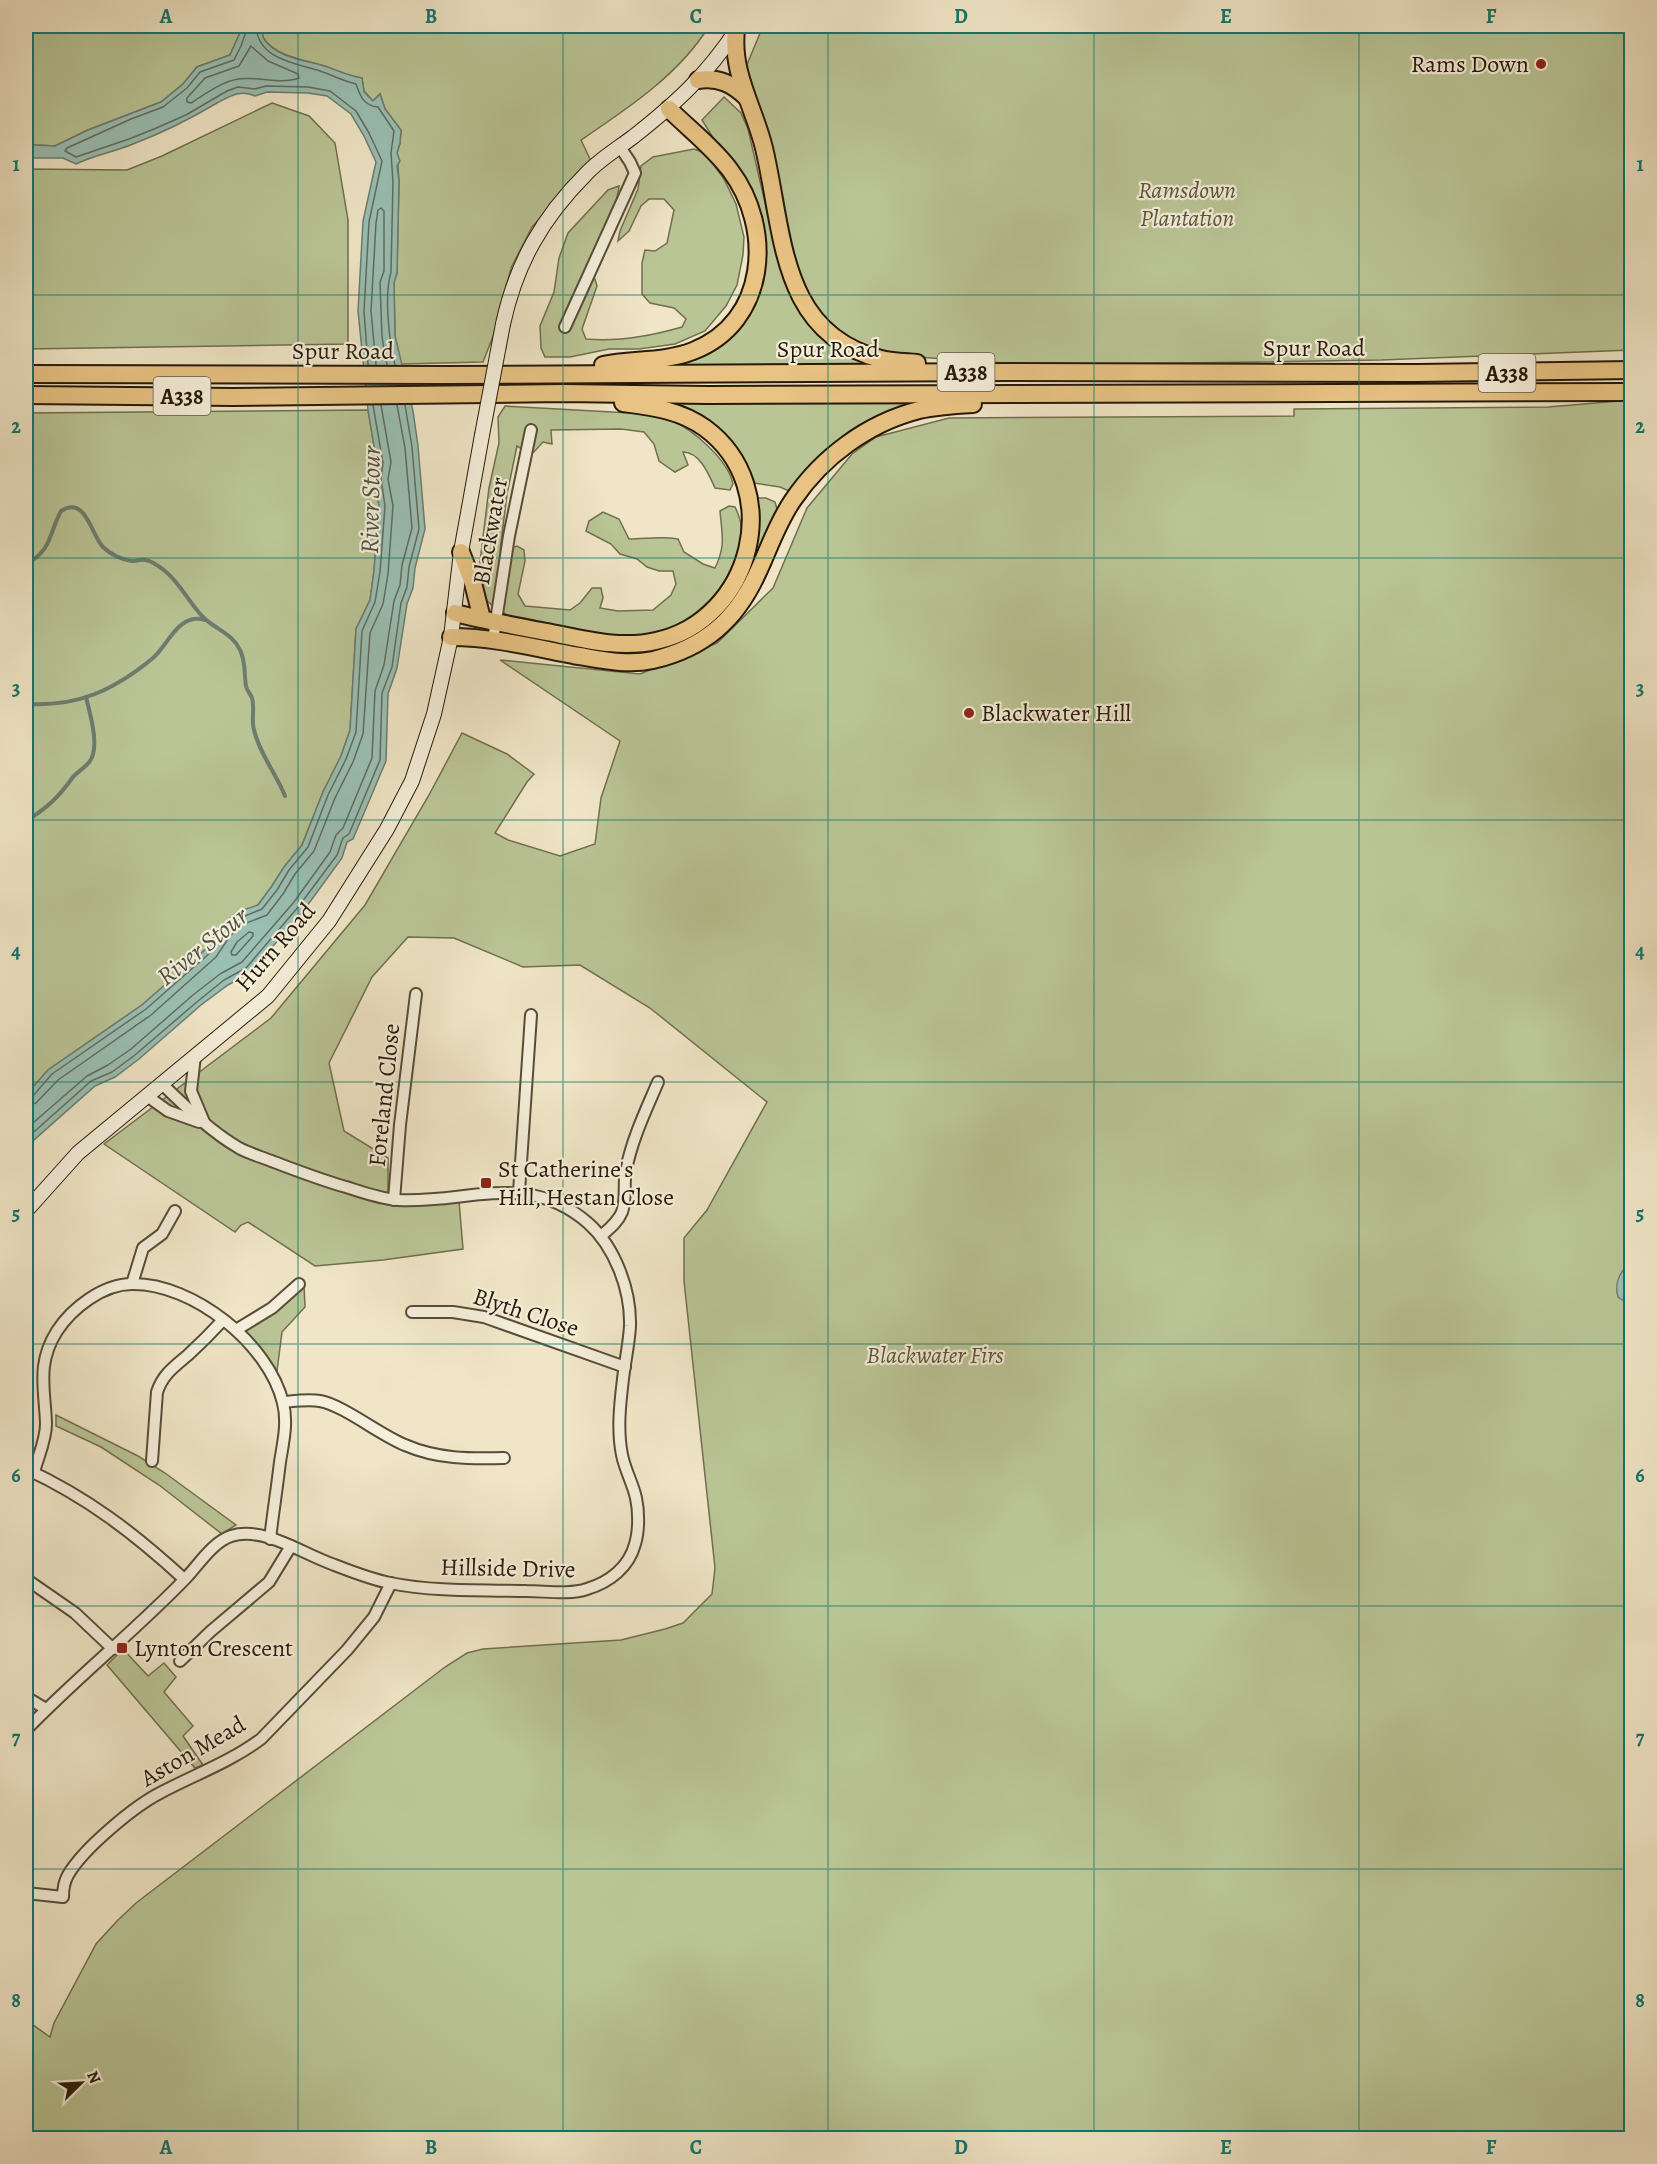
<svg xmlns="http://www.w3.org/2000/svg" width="1657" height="2164" font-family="Alegreya,serif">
	<rect width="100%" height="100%" fill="#f0e6c7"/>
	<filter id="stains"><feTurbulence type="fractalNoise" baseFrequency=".00333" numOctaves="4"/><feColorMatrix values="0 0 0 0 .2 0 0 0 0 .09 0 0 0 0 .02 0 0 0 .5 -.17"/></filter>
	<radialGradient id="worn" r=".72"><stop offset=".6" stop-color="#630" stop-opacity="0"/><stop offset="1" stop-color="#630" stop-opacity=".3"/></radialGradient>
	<g fill="#bac596" stroke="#706f4f" stroke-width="1.5">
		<polygon points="26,26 243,26 230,55 197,67 183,84 161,102 88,130 55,146 35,145 26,139"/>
		<path d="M261,26H709C680,74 627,109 581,140L591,161L532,227L511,268L494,334L483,362L401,364L395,336L394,282L397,273L399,181L397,153L400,143L401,130L385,109L380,94L373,101L364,91L362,78C347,76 335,69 321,65C303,60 276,56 264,39C262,36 262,30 261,26Z"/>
		<polygon points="763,26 1631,26 1631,350 1381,360 1118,364 1018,364 902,356 883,353 843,339 830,328 798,279 747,82 751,80 746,67"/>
		<polygon points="724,97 741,113 748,129 780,268 788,290 817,332 829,344 871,363 866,365 685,366 683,362 746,314 755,205 739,169 717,144 702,120"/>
		<polygon points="272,103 309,116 335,143 348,220 348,344 26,349 26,169 127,170 162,156"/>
		<path d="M694,149L705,153L724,179L736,204L744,237L743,255L737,285L726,306L705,331L675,344L639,349H609L570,357H545L541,348L540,326L554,292L559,258L568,233L608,190L619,186L617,198L590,263L597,286L582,329L586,339C618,342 651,336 682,327L686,319L674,308L650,303L642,294V263L645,250L655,251L667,243L674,210L664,199H649L641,206L629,231L618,241L620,231L638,189L641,166L653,157Z"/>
		<polygon points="1631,400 1631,2138 26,2138 26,2020 50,2037 54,2023 96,1944 117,1921 136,1903 445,1667 467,1653 483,1649 621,1640 665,1629 683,1623 712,1594 715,1568 684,1281 684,1238 707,1210 767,1102 650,1008 580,965 523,967 454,938 408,937 372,977 329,1063 344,1131 388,1158 388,1205 459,1201 463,1249 383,1260 315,1266 248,1222 241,1225 235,1232 104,1144 271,1018 365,905 429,795 462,733 507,754 534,774 527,782 495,833 508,840 560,856 595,844 601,798 620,741 500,660 640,674 717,643 773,588 807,508 852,454 876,437 949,418 1294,416 1294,409 1548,407"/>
		<path d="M680,401L907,402V408C856,415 821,453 789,491L780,487L754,483L730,439L682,407Z"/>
		<path d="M505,406L648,414C656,416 664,417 671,420C694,430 728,460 733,484L730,490L715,488C709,475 700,452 683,452L688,465L675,472L659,461L654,444L644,432L621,429L551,430L552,444L543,442L534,452L530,454L517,446L507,494L500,552L517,546L524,550L525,561L518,594L525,606L570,610L580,603L592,588H601L603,598L600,608L618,611L653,610L671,595L676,584L673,571H659L647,567L637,559L620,554L611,544L586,531L589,521L603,512L619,519L629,539C646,539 661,536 678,539L684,552L703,564L715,568C726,545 722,536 720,511L729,506L735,507C745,526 743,546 734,564C718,600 684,629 644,636C616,640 585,632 558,627C526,621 507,621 483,597L480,562L489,488L499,443L498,417Z"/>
		<polygon points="368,410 377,464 375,479 379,506 374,571 370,600 356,629 350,730 341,756 323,792 302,845 284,867 272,886 258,905 220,927 207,948 142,1005 48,1070 26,1095 26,413"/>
		<polygon points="755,498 766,498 775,502 777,509 745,578 741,576"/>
		<polygon points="304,1285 305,1307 282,1332 277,1371 243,1330 271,1315"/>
		<polygon points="56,1415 138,1456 165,1473 236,1525 222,1534 159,1485 101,1447 56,1426"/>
		<polygon points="123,1649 148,1676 164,1663 176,1677 164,1692 193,1726 183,1736 203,1765 195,1768 107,1665"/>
	</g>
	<g fill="#9ac0b5" stroke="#6c7d70" stroke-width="1.5">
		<path d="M243,26H261C262,30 262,36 264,39C276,57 303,60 321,65C335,69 347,76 362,78L364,92L373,101L380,94L385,109L401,130L400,143L397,153L400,161L397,166L399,181L397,273L394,282L395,336L413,411L418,446L425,529L415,568L413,588L407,604L397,668L388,694L386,761L353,839L347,842L342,858L304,910L250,973L228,985L201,1005L139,1059L115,1077L95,1086L26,1147V1095L48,1070L142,1005L207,948L220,927L237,912L258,905L272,886L284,867L302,845L323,792L341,756L350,730L356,629L370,600L374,571L379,506L375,479L377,464L368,410L358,311L363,221L376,162L364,136L351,114L327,96L308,93L267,92L255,96C241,89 230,96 217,103C190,119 162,133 133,144C114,152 94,155 76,164L63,158H26V139L35,145L55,146L88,130L161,102L183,84L197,67L230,55Z"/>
		<path d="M1624,1269H1631V1301L1627,1303L1618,1297C1615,1286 1617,1278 1624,1269Z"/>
	</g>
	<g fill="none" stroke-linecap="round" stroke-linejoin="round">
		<g stroke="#606c5e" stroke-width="1.5">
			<polyline points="248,26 241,46 234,60 200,72 187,88 163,107 131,119 67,148 65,151 76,157 129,139 154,129 186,115 227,91 238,87 255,89 266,86 308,87 330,91 356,111 369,133 382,161 369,222 364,311 368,365"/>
			<path d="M256,26C258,59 294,63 320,71C332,75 343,81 356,84C360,96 364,106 378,107L394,131L391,153L393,182L391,272C384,295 389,341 395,365"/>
			<path d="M251,46L268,61L298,74L299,78C280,85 257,76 238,79C221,82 205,94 191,103L187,102V98L205,78L239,66Z"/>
			<polyline points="376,365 371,311 376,223 378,210 381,208 384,211 384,271 380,282 382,337 387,365"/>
			<polygon points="249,932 253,933 253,936 236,955 232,955 231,952 237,942"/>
			<polyline points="26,1099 32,1097 52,1074 146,1009 211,952 224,931 240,918 262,909 277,890 289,870 308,847 328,795 346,759 356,732 362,631 375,602 380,572 385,506 381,479 383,463 373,405"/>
			<polyline points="26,1106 36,1103 58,1080 151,1015 216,957 230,936 244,924 267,915 283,894 295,874 314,851 335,798 353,762 363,734 370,633 383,604 388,574 393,506 388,479 391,462 381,405"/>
			<polyline points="26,1129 87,1076 108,1065 131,1049 193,995 220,974 242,962 294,902 330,852 336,835 343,828 372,758 375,691 384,665 394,601 400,585 402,565 412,528 405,448 397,405"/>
			<polyline points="26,1139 91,1081 112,1072 135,1055 198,1001 224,980 246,968 299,906 337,855 343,838 349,834 380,760 382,693 392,667 401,603 407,587 409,567 419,529 412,447 405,405"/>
		</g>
		<g stroke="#6c7d70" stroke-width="4">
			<path d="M26,564C52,551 49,533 61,511C86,495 91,535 103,547C110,554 122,560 132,561C136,561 141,559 146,560C152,561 160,567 165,571C181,584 189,603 203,617C216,630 232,633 240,650C246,662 244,674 246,686C247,692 251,694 252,698C255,708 251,720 254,730C260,755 276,773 285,796"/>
			<path d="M26,704C77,707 113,691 153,658C168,645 179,612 205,620"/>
			<path d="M26,821C47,808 58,798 73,777C78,771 85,768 90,761C100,746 90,714 86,697"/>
		</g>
		<g stroke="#584c38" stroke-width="14">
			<g id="minor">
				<polyline points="565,327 635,173 630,162 620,147"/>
				<polyline points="493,640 509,536 531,430"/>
				<polyline points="195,1056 191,1091 204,1122"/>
				<polyline points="147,1096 168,1111 199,1122"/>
				<polyline points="519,1192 531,1015"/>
				<polyline points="394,1200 400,1125 416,994"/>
				<path d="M601,1236C609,1229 618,1222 622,1212C627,1198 623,1184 626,1170C632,1139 646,1110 658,1082"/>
				<polyline points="132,1284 143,1248 162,1234 175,1211"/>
				<polyline points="412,1312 453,1312 484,1317 625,1367"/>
				<polyline points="236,1330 272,1308 299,1284"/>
				<path d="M283,1402C295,1401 308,1399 320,1401C343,1405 380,1435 405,1445C437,1459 470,1459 504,1458"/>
				<path d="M152,1461L157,1392C163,1374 174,1367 188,1355C200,1344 212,1332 223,1320"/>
				<path d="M26,1469C87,1497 135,1534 184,1579"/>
				<path d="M34,1472C38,1457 46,1440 46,1424C45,1389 36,1364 57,1331C72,1308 103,1284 132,1284C193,1283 269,1344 283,1403C288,1423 283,1443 280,1462C277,1488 273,1513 270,1539"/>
				<polyline points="26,1579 75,1613 113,1649"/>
				<polyline points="180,1661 211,1631 269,1582 291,1546"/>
				<polyline points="26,1697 46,1709"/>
				<path d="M26,1730C77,1677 135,1631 186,1578C199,1564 213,1542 231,1536C264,1526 301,1553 332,1564C350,1571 370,1579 390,1583C434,1592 482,1590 527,1591C546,1591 569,1595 587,1589C610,1582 629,1567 635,1544C639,1531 639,1512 636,1498C633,1484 625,1470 622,1455C617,1430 620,1404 623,1379C625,1361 629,1344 630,1326C631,1290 615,1247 588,1223C527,1170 467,1204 398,1200C381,1199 362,1192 346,1187C321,1180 298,1171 274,1162C262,1157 250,1154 239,1148C210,1131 186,1107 162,1084"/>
				<path d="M26,1893L63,1897C63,1889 64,1882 68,1875C83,1849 133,1807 160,1793C194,1775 230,1762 261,1739L347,1650L374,1617L391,1583"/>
			</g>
		</g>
		<g stroke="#261908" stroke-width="16">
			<g id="secondary">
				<path d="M503,324C516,264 542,218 586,174C599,160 617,149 633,137C675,104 707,75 737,29"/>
				<polyline points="26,1211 78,1153 268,996 329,921 387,829 412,781 434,714 451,637 461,552 482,435"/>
			</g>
		</g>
		<g stroke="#261908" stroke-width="20">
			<g id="trunk">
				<path d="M736,30C731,73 754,107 764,148C784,232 779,334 881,359C893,362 906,362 917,363"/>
				<path d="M698,80C719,77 733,84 747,98"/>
				<path d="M603,365C632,359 665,362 693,351C768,322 774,228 730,170C713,147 689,129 669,109"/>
				<polyline points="26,374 445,375 1009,372 1417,373 1632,370"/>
				<polyline points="26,395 234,397 563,393 708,395 1632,392"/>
				<polyline points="461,552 473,583 482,619"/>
				<path d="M455,613C487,621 520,627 552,633C586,640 622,649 656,641C753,620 786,488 705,428C680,410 653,407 623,403"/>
				<path d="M451,637C492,637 532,647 573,655C599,659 626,666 653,660C704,648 736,620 757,574C769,549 777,523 793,500C822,457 868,423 919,410C937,406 955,405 973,404"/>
			</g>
		</g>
		<use href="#minor" stroke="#f5efdb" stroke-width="10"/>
		<use href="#secondary" stroke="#f5efdb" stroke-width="14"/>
		<use href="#trunk" stroke="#e8c384" stroke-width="16"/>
		<g stroke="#261908" stroke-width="16" stroke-linecap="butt">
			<polyline id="secondary-bridge" points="482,435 503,324"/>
		</g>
		<use href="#secondary-bridge" stroke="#f5efdb" stroke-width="14"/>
	</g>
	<path fill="none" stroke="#0f766e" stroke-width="1.5" stroke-opacity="0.55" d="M298,26V2138M563,26V2138M828,26V2138M1094,26V2138M1359,26V2138M26,295H1632M26,558H1632M26,820H1632M26,1082H1632M26,1344H1632M26,1606H1632M26,1869H1632"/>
	<g fill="#8f2418" stroke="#f5efdb" stroke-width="2">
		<circle cx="1541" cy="64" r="6"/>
		<circle cx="969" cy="713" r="6"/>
		<rect x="480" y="1177" width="12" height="12" rx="3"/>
		<rect x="116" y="1642" width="12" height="12" rx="3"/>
	</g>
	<g text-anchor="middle" stroke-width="4.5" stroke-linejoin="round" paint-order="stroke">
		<g fill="#f5efdb" stroke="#645947" stroke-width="1.5">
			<rect x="937.5" y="353" width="57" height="38" rx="4.5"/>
			<rect x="1478.5" y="354" width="57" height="38" rx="4.5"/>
			<rect x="153.5" y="377" width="57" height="38" rx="4.5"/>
		</g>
		<g font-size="22" font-weight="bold" fill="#261908">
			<text x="966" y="380">A338</text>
			<text x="1507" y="381">A338</text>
			<text x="182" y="404">A338</text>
		</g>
		<g font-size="24" fill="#261908" stroke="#f5efdb" text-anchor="start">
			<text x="1529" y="72" text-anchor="end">Rams Down</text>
			<text x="981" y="721">Blackwater Hill</text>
			<text x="498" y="1177">St Catherine's<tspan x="498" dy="28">Hill, Hestan Close</tspan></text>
			<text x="134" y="1656">Lynton Crescent</text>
		</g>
		<g font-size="24" font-style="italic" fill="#5a553a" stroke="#f5efdb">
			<text x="1187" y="198">Ramsdown<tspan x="1187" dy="28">Plantation</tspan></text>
			<text x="935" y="1363">Blackwater Firs</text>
		</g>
		<g font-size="24" fill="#261908" stroke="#f5efdb">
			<text x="1314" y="356">Spur Road</text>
			<text x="828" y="357">Spur Road</text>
			<text x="343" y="359">Spur Road</text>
			<text transform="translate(490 531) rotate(-80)" y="8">Blackwater</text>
			<text transform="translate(275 947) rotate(-49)" y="8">Hurn Road</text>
			<text transform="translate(384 1095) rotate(-84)" y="8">Foreland Close</text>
			<text transform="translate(526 1312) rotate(18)" y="8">Blyth Close</text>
			<text transform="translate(508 1568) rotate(1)" y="8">Hillside Drive</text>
			<text transform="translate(193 1751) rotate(-30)" y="8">Aston Mead</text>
		</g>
		<g font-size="26" font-style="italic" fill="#4f5345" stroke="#f5efdb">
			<text transform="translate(370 500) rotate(-89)" y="9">River Stour</text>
			<text transform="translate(202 946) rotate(-39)" y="9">River Stour</text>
		</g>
	</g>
	<rect width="1657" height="2164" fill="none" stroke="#f0e6c7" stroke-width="66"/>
	<g transform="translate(81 2083) rotate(66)" stroke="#f5efdb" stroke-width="4.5" paint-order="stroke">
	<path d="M0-4.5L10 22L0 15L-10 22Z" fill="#261908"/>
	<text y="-9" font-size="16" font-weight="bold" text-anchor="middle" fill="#261908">N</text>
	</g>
	<rect x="33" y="33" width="1591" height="2098" fill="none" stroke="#0f766e" stroke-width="2"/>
	<g font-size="20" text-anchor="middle" font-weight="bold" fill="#0f766e">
		<text x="166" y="23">A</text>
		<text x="431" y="23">B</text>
		<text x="696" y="23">C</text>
		<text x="961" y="23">D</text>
		<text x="1226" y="23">E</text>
		<text x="1491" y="23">F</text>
		<text x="16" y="171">1</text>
		<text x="1640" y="171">1</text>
		<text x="16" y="433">2</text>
		<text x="1640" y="433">2</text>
		<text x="16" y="695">3</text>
		<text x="1640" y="695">3</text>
		<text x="16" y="958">4</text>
		<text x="1640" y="958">4</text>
		<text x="16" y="1220">5</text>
		<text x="1640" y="1220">5</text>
		<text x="16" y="1482">6</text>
		<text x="1640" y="1482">6</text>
		<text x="16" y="1744">7</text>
		<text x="1640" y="1744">7</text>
		<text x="16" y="2007">8</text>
		<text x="1640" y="2007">8</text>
		<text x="166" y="2154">A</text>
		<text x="431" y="2154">B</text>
		<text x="696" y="2154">C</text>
		<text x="961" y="2154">D</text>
		<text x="1226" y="2154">E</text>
		<text x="1491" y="2154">F</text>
	</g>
	<rect width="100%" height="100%" filter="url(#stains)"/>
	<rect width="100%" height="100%" fill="url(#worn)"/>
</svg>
